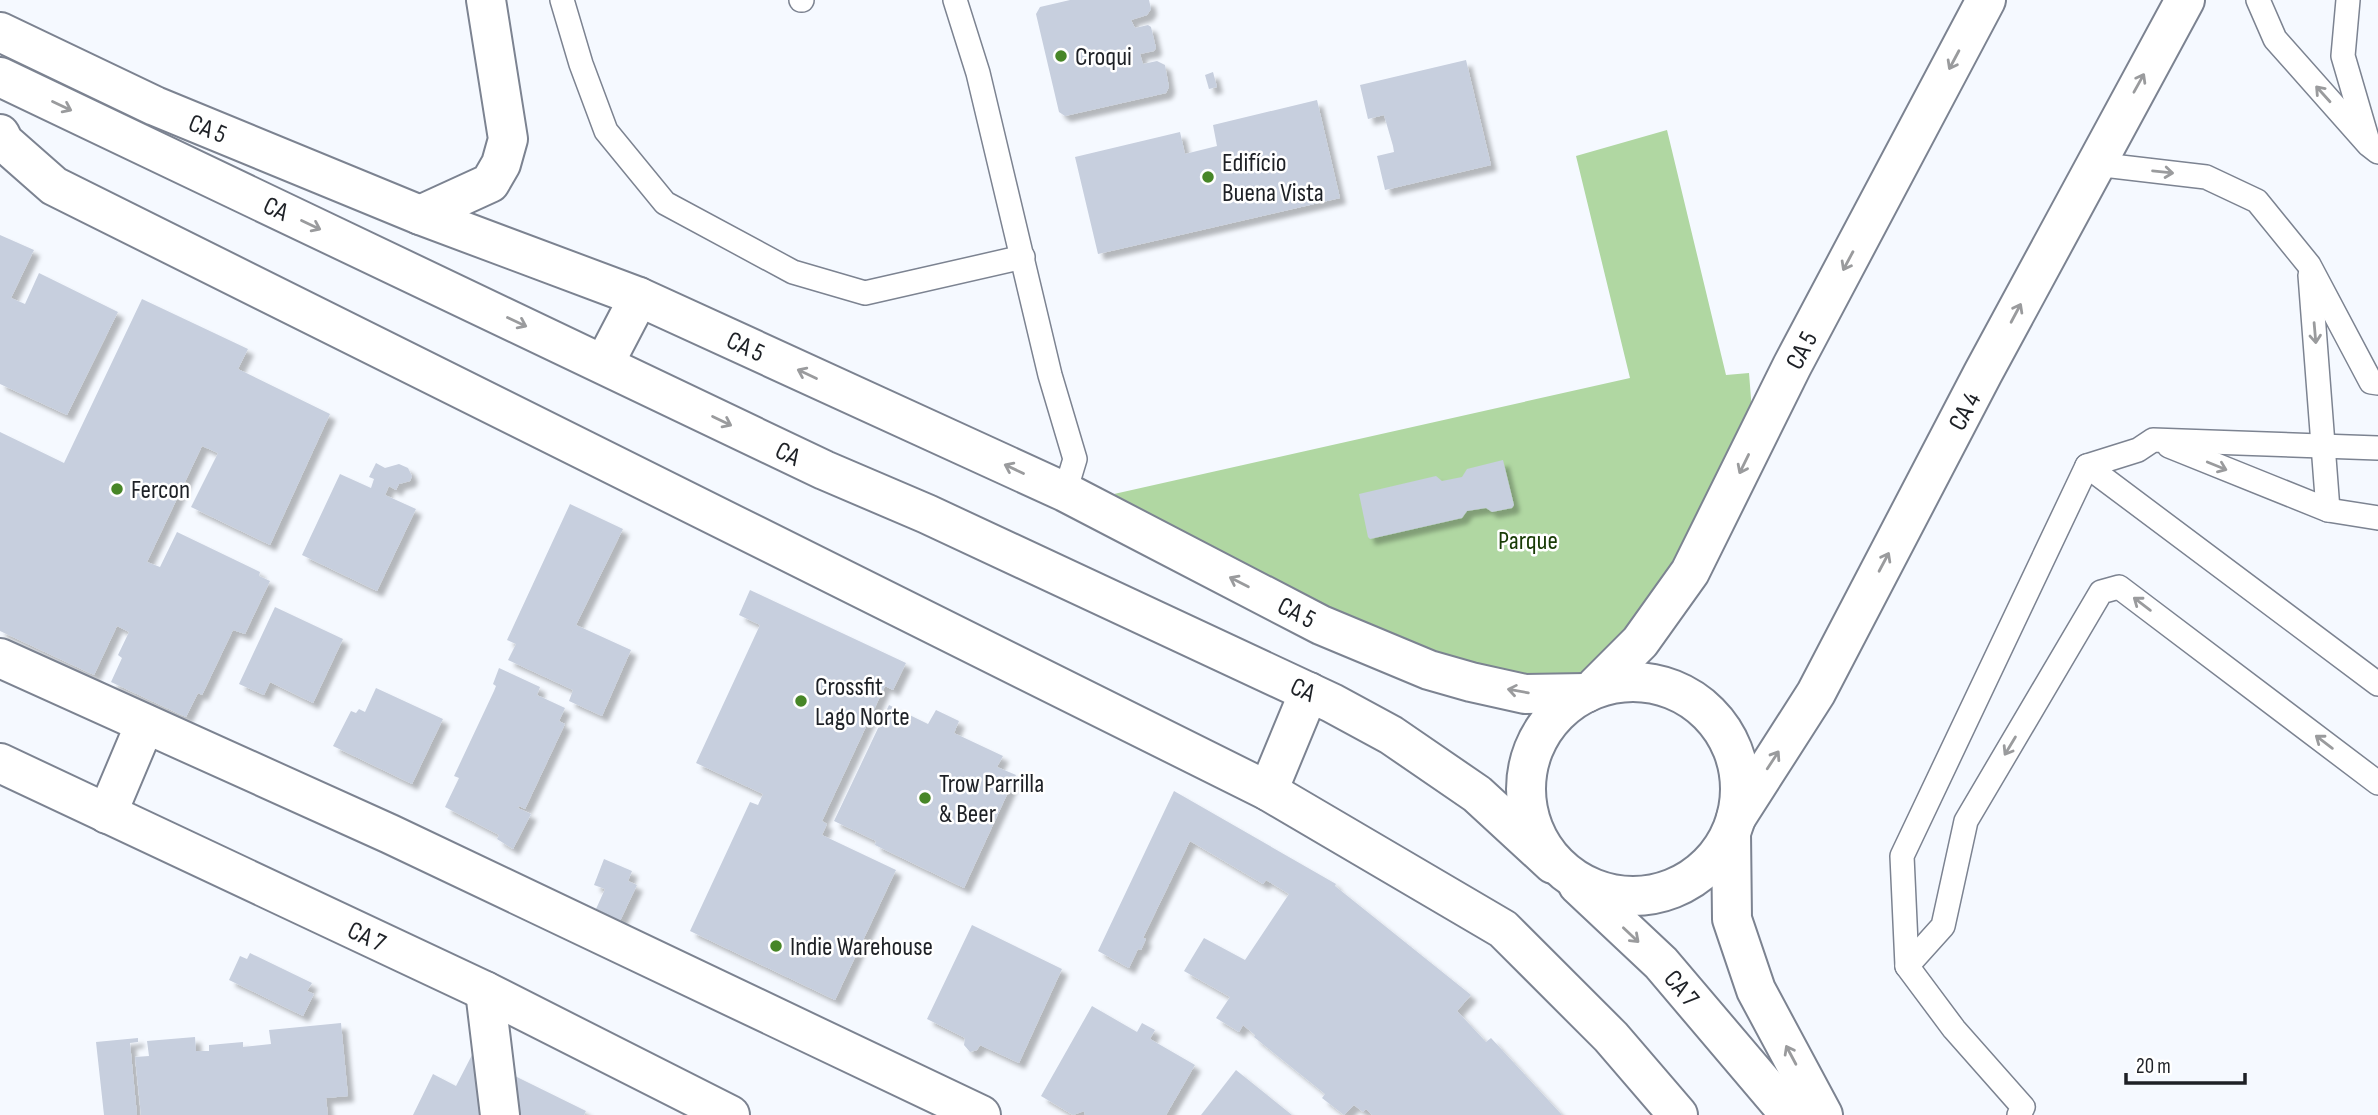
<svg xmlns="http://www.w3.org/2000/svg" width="2378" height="1115" font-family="'Sofia Sans Condensed',sans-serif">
	<defs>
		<filter id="shadow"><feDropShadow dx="6" dy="6" stdDeviation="2" flood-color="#0004"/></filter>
	</defs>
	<rect width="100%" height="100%" fill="#f5f9ff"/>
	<polygon fill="#b0d7a2" points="1667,130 1726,375 1749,373 1752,411 1653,609 1577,681 1497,674 1310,610 1114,494 1630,378 1576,156"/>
	<g fill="#c7cfde" filter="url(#shadow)">
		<polygon points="1070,0 1149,0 1151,9 1147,15 1131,20 1135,28 1148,25 1151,27 1156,48 1154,51 1140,54 1143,64 1157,61 1165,65 1169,87 1166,93 1065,116 1059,112 1036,14 1040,7"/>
		<polygon points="1466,60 1491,165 1385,190 1377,156 1394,152 1393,146 1384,115 1368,119 1360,85"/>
		<polygon points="1213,72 1217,87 1209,89 1205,75"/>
		<polygon points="1317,100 1340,198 1098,254 1075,157 1180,132 1185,154 1217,146 1213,125"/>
		<polygon points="0,235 34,250 11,298 25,304 39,273 118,312 67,415 0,384"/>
		<polygon points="142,299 248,349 238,369 330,414 270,545 191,507 218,453 202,446 147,562 160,567 177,532 260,572 259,576 270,581 245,634 233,630 202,695 198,693 186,717 111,682 122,658 118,655 129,632 117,626 94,675 0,631 0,432 64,463"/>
		<polygon points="1503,460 1514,505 1512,508 1492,512 1486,508 1467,511 1462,518 1370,539 1368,537 1359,494 1436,476 1442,481 1462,477 1467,469"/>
		<polygon points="376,463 385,468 399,464 408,468 412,476 410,481 399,484 396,490 389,486 385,495 416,509 377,591 302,555 340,474 371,488 374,479 369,477"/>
		<polygon points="570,504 623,529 576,625 631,650 602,716 569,701 573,690 508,660 516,644 507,640"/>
		<polygon points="750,590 906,663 893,690 885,686 822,821 827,824 822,835 896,870 835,1000 690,931 750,802 758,805 763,794 696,763 760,625 739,615"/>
		<polygon points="275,607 343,639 313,703 270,682 264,695 239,684"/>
		<polygon points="499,668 540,687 537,695 565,708 559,721 565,724 525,809 519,806 518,808 531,814 513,849 497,839 499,835 445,807 459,778 454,776 494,691 496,686 493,684"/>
		<polygon points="376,688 443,719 412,784 333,746 351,711 356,713 359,709 365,712"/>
		<polygon points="889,705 928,724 936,710 959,721 954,733 1003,756 997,767 1016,775 964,888 875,845 876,841 834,821"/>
		<polygon points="1174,791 1336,884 1335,886 1471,995 1457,1011 1486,1042 1491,1038 1562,1115 1372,1115 1366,1109 1363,1112 1354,1105 1344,1115 1322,1098 1325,1094 1254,1037 1255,1035 1243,1025 1239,1032 1216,1018 1230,997 1184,971 1204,938 1245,960 1289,894 1266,880 1263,884 1190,841 1143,938 1146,939 1141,950 1138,949 1129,968 1098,951"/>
		<polygon points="604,859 632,871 628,881 637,885 620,921 596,909 605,889 594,885"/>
		<polygon points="972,925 1062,969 1019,1063 980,1045 977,1050 970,1052 964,1045 965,1038 927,1019"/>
		<polygon points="250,953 312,983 307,991 314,994 303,1016 229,980 240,956 247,959"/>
		<polygon points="1092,1006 1137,1032 1142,1023 1155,1030 1150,1039 1195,1065 1166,1115 1085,1115 1084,1111 1073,1115 1041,1096"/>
		<polygon points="341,1023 348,1096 326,1098 328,1115 141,1115 135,1057 149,1056 147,1041 195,1037 196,1051 209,1051 209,1045 243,1042 243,1047 271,1044 269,1030"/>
		<polygon points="138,1038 138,1042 130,1043 137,1115 104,1115 96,1042"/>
		<polygon points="472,1055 586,1111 584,1115 413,1115 433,1074 456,1086"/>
		<polygon points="1236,1070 1292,1115 1201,1115"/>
	</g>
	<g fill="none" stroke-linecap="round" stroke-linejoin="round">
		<g stroke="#7c8391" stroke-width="26">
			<g id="service">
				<polyline points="562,0 581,64 606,131 665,203 793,272 865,293 1023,257"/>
				<polyline points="801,0 802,0"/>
				<polyline points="955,0 978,73 1050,375 1075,459 1065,492"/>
				<polyline points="2258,0 2275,39 2369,145 2378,152"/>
				<polyline points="2348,0 2343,56 2367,138"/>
				<polyline points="2095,164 2206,177 2257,201 2309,265 2371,382 2378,383"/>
				<polyline points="2310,275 2328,510"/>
				<polyline points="2169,446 2328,510 2378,518"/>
				<polyline points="2087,466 2378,684"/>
				<polyline points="1907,966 1943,926 1966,821 2101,592 2119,587 2378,783"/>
				<polyline points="2019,1115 2023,1107 1954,1029 1907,966 1902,856 2087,466 2138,450 2153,440 2378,448"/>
			</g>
		</g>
		<g stroke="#7c8391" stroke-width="42">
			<g id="minor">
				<polyline points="0,134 4,142 54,186 1268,791 1503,929 1611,1037 1678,1115"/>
				<polyline points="420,215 490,183 501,164 508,139 486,0"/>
				<polyline points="0,658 390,834 981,1115"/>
				<polyline points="1268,791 1309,692"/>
				<polyline points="107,814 145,724"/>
				<polyline points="485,991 500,1115"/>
			</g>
		</g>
		<g stroke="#7c8391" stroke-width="42">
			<g id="tertiary">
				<polyline points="0,32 155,106 420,215 639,297 1065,492 1321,625 1429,670 1471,682 1525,694 1586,693"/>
				<polyline points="0,77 824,470 927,514 1332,703 1391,735 1477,794 1553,864"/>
				<polyline points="604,364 639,297"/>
				<circle cx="1633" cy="789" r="107"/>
				<polyline points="1596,686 1640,642 1690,572 1792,366 1986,0"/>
				<polyline points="0,763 485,991 730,1115"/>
				<polyline points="1736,818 1816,693 1983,373 2185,0"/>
				<polyline points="1731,833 1732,919 1756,990 1823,1115"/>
				<polyline points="1578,885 1661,963 1790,1115"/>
			</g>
		</g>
		<use href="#service" stroke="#fff" stroke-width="23"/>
		<use href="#minor" stroke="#fff" stroke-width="38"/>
		<use href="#tertiary" stroke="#fff" stroke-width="38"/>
	</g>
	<defs><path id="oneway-shaft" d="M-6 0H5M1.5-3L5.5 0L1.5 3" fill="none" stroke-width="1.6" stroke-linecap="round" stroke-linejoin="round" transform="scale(1.75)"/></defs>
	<g stroke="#9a9b9d">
		<use href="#oneway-shaft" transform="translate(1954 60) rotate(118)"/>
		<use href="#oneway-shaft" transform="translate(2139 83) rotate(-61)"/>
		<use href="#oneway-shaft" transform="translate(2323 94) rotate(-132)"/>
		<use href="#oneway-shaft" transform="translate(62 106) rotate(25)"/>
		<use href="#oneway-shaft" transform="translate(2163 172) rotate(6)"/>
		<use href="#oneway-shaft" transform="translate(311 225) rotate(25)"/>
		<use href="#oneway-shaft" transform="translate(1848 261) rotate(118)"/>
		<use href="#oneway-shaft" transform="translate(2016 313) rotate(-62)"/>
		<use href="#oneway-shaft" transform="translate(517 322) rotate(25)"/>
		<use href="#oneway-shaft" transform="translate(2315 333) rotate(85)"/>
		<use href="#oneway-shaft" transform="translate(807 374) rotate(-155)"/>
		<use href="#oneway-shaft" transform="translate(722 421) rotate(26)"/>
		<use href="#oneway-shaft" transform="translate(1744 464) rotate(116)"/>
		<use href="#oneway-shaft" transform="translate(2217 466) rotate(22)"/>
		<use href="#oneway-shaft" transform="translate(1014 469) rotate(-155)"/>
		<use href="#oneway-shaft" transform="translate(1884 562) rotate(-62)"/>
		<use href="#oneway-shaft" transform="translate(1239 582) rotate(-153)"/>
		<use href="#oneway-shaft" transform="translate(2142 604) rotate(-143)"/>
		<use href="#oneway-shaft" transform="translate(1518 691) rotate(-170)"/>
		<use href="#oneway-shaft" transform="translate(2324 742) rotate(-143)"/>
		<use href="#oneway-shaft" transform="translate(2010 746) rotate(121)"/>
		<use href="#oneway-shaft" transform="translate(1773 760) rotate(-57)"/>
		<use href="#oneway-shaft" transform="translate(1631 935) rotate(43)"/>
		<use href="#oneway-shaft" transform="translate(1791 1055) rotate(-118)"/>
	</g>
	<g fill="#478627" stroke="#fff" stroke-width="2.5">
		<circle cx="1061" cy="56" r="7"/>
		<circle cx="1208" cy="177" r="7"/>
		<circle cx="117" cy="489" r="7"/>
		<circle cx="801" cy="701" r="7"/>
		<circle cx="925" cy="798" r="7"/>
		<circle cx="776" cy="946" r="7"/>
	</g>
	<g text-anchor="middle" stroke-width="5" stroke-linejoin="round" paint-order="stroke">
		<g font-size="26" fill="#1e2126" stroke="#fff" text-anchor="start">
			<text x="1075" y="65">Croqui</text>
			<text x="1222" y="171">Edifício<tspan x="1222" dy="30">Buena Vista</tspan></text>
			<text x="131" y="498">Fercon</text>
			<text x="815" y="695">Crossfit<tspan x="815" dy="30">Lago Norte</tspan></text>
			<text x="939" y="792">Trow Parrilla<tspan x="939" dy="30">&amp; Beer</tspan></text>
			<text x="790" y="955">Indie Warehouse</text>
		</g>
		<g font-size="26" fill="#1e2126" stroke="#fff">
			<text transform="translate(208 128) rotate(22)" y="9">CA 5</text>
			<text transform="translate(276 208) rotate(25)" y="9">CA</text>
			<text transform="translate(746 346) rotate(25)" y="9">CA 5</text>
			<text transform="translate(1801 350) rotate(-62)" y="9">CA 5</text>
			<text transform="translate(1964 411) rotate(-62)" y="9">CA 4</text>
			<text transform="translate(788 453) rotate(26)" y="9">CA</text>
			<text transform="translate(1297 612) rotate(27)" y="9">CA 5</text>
			<text transform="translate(1303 689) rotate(25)" y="9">CA</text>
			<text transform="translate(367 936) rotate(25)" y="9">CA 7</text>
			<text transform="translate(1682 988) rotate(50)" y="9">CA 7</text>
		</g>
		<g font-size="26" fill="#183b05" stroke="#fff">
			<text x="1528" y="549">Parque</text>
		</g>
	</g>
	<path d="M2126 1073v10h119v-10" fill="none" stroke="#1e2126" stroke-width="3.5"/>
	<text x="2136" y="1073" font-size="21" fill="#1e2126" stroke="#ffffff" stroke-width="5" paint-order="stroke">20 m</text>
</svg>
